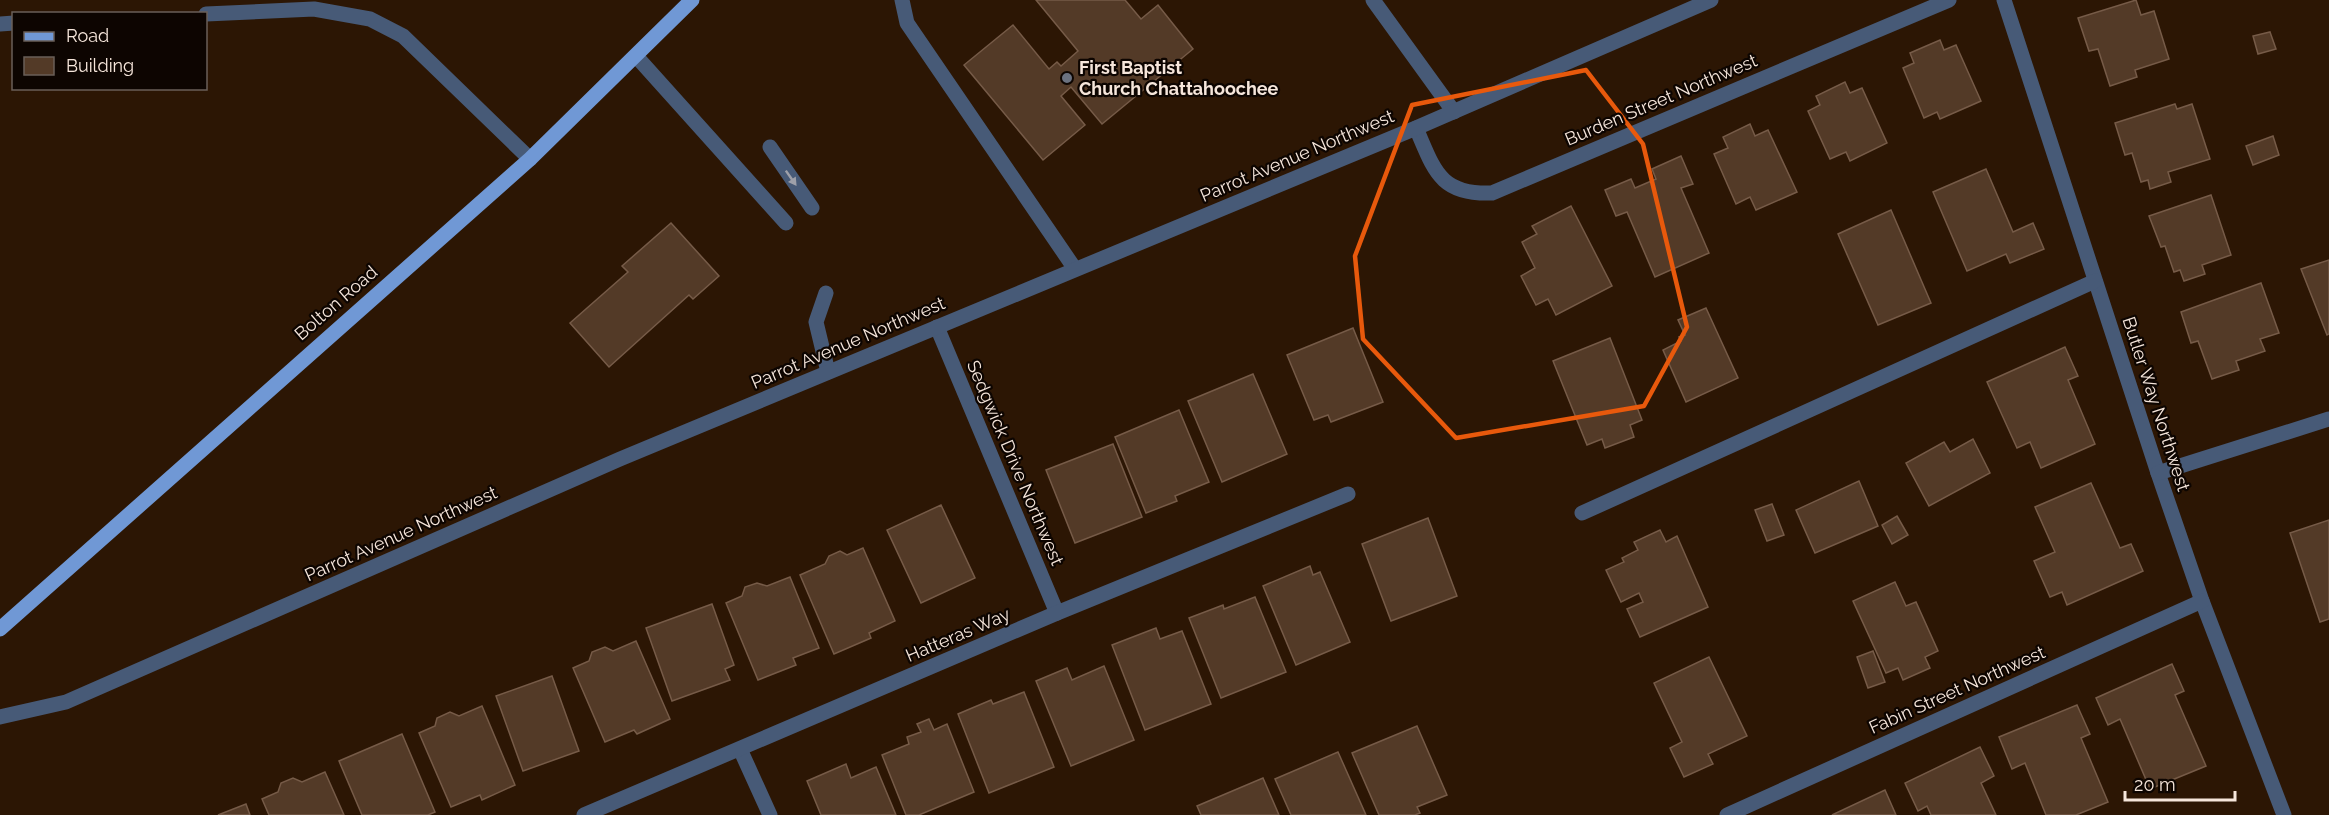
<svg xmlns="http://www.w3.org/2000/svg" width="2329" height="815" font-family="Raleway,sans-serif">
	<rect width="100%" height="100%" fill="#2c1604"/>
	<g fill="#533a27" stroke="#765b48" stroke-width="1.5">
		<polygon points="1036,0 1125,0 1141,19 1158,5 1193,49 1102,124 1071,87 1061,96 1085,125 1043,160 964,65 1013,25 1049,69 1057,62 1061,66 1078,51"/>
		<polygon points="2136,0 2141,15 2154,11 2169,59 2135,70 2137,77 2110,86 2098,49 2089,51 2078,18"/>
		<polygon points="2270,32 2276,49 2258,54 2253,36"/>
		<polygon points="1940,40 1944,50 1956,45 1981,101 1940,119 1937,112 1924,118 1903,68 1914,63 1910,53"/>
		<polygon points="1845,82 1850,93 1862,88 1887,143 1850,161 1846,152 1830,159 1808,111 1820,105 1816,96"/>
		<polygon points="2175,104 2177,109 2192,104 2210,159 2168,172 2171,182 2150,189 2148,180 2141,182 2132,153 2125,155 2115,123"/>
		<polygon points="1750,124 1755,136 1768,130 1797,192 1756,210 1750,197 1736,204 1714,154 1728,148 1723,137"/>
		<polygon points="2273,136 2279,155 2253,165 2246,146"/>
		<polygon points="1681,156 1693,184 1681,188 1709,253 1655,277 1627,212 1616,216 1605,190 1631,179 1635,188 1656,179 1652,169"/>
		<polygon points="1986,169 2013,232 2033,223 2044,249 2010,263 2006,254 1967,271 1933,192"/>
		<polygon points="2211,195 2231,255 2202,265 2205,274 2184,281 2180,270 2174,272 2165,246 2161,247 2149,216"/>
		<polygon points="1571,206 1612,286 1556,315 1548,299 1536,305 1521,276 1535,268 1522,242 1537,234 1532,226"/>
		<polygon points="1891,210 1931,303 1878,325 1838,234"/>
		<polygon points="671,223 719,276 693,299 689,295 609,367 570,323 628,272 622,266"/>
		<polygon points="2329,260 2329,334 2327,335 2301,269"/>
		<polygon points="2261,283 2279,333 2260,339 2265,351 2236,361 2239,370 2212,379 2198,341 2191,343 2181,312"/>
		<polygon points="1706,308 1738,378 1686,402 1663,350 1681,341 1679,337 1685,335 1678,320"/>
		<polygon points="1353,328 1383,402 1331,422 1328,415 1314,420 1287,355"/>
		<polygon points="1610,338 1642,420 1630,425 1634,437 1605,448 1602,439 1587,445 1553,361"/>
		<polygon points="2065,347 2078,376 2068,380 2095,444 2041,468 2030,442 2017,448 1987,382"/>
		<polygon points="1253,374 1287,454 1222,482 1188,401"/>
		<polygon points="1179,410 1209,482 1175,496 1177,501 1146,513 1115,437"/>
		<polygon points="1973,439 1990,473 1929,506 1906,463 1944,442 1950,452"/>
		<polygon points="1113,444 1142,517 1075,543 1046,470"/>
		<polygon points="1859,481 1878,526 1815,553 1796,510"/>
		<polygon points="2091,483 2120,548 2131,544 2143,571 2067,605 2062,592 2050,597 2034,561 2055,552 2035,507"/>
		<polygon points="1772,504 1784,535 1767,541 1755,510"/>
		<polygon points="941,505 975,578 921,603 887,530"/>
		<polygon points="1897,516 1908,535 1892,544 1882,525"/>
		<polygon points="1428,518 1457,596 1391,621 1362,544"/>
		<polygon points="2329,520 2329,619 2320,622 2290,533"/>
		<polygon points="1660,530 1666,542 1677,536 1708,607 1640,637 1627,609 1643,602 1639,593 1621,602 1606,570 1624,562 1622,558 1638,550 1634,542"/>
		<polygon points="863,548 895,621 869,633 871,638 834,654 800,575 825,564 829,556 840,551 847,555"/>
		<polygon points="1310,566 1313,575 1320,572 1350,642 1296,665 1263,586"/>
		<polygon points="790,577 819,648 793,658 796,665 758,680 726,603 742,596 745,587 757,583 767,586"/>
		<polygon points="1895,582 1906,606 1916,602 1938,651 1925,657 1930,668 1903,680 1898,668 1886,673 1853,601"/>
		<polygon points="1255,597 1286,672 1221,698 1189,618 1223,605 1224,609"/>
		<polygon points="712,604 734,665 725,669 730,680 672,701 646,628"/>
		<polygon points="1156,628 1160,639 1182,631 1211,704 1145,730 1112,645"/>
		<polygon points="636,641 670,719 637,734 634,730 605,742 573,668 589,661 592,652 605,647 613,651"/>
		<polygon points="1873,651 1885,682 1868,688 1857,657"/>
		<polygon points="1709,657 1747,736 1708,754 1713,764 1684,777 1670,748 1682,742 1654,683"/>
		<polygon points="2172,664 2184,691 2175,695 2206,766 2150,789 2120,719 2108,725 2096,698"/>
		<polygon points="1104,666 1134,740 1071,766 1036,681 1067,668 1072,680"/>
		<polygon points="552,676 579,751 523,771 496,696"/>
		<polygon points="1024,692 1054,767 989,793 958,714 991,700 993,704"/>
		<polygon points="2077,705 2090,734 2081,738 2108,802 2076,815 2046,815 2025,763 2012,769 1999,737"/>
		<polygon points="482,706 515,785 482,800 480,795 451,807 419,733 435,726 437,718 450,712 459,716"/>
		<polygon points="929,719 934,730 947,724 974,792 919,815 906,815 882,755 909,744 907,737 921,732 917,724"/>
		<polygon points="1417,726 1447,795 1417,807 1420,813 1415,815 1379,815 1352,753"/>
		<polygon points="402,734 435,812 428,815 362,815 339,761"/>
		<polygon points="1980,747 1994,776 1981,783 1996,815 1931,815 1927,806 1918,811 1905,783"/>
		<polygon points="1338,752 1366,815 1291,815 1275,779"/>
		<polygon points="846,764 851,778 876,767 896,815 821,815 807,781"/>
		<polygon points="325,772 344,815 269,815 262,799 278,792 281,783 293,778 302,782"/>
		<polygon points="1263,778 1279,815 1201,815 1197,806"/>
		<polygon points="1885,790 1896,815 1832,815"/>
		<polygon points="246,804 250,815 218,815"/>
	</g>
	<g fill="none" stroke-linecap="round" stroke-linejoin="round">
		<g stroke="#475a77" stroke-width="15">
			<polyline points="902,0 907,23 1075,269"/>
			<polyline points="1373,0 1454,112"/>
			<polyline points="2004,0 2158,473 2202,601 2284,815"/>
			<polyline points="206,14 314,9 370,19 403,36 530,159"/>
			<polyline points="0,24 14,23"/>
			<polyline points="636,56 786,223"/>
			<path d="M1416,128C1434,169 1439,195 1492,193L1949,0"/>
			<polyline points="770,147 812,208"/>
			<polyline points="826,293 816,322 828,372"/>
			<polyline points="937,327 1057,613"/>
			<polyline points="2158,473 2329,419"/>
			<polyline points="1582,513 2095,281"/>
			<polyline points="0,717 66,702 620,459 1416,128 1711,0"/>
			<polyline points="740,749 770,815"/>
			<polyline points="584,815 1057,613 1348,494"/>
			<polyline points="1727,815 2202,601"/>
		</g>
		<polyline stroke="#7098d5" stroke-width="15" points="0,629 530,159 692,0"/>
	</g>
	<defs><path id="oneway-solid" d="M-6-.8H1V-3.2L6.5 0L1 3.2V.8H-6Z" transform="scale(1.5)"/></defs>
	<use fill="#9ea0a9" href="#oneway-solid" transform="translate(791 178) rotate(55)"/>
	<path fill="none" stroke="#e8590c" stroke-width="4.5" stroke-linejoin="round" d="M1586,70L1643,144L1687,327L1644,406L1456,438L1363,339L1355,256L1412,105Z"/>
	<circle fill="#6b7280" stroke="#0d0501" stroke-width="2" cx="1067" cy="78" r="6"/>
	<g text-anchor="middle" stroke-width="4.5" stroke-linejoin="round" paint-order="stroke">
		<g font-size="18" font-weight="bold" fill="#f6e6db" stroke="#0d0501" text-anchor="start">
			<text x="1079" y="74">First Baptist<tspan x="1079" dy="21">Church Chattahoochee</tspan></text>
		</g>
		<g font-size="18" fill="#f6e6db" stroke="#0d0501">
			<text transform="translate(1661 100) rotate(-23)" y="6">Burden Street Northwest</text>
			<text transform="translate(1297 156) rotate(-23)" y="6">Parrot Avenue Northwest</text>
			<text transform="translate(336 303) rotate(-41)" y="6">Bolton Road</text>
			<text transform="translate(848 343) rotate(-23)" y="6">Parrot Avenue Northwest</text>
			<text transform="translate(2156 404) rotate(72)" y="6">Butler Way Northwest</text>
			<text transform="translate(1015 463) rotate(67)" y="6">Sedgwick Drive Northwest</text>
			<text transform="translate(401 534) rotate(-24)" y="6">Parrot Avenue Northwest</text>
			<text transform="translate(958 635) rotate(-23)" y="6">Hatteras Way</text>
			<text transform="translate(1957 690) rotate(-24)" y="6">Fabin Street Northwest</text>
		</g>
	</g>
	<rect x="12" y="12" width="195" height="78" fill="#0d0501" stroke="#6a5f58" stroke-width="1.5"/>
	<rect x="24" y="32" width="30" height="9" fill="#7098d5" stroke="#6a5f58" stroke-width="1.5"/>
	<text x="66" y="42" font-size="18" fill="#f6e6db">Road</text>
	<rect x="24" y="57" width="30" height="18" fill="#533a27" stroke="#6a5f58" stroke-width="1.5"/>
	<text x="66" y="72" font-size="18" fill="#f6e6db">Building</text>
	<path d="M2125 791v9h110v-9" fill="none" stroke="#f6e6db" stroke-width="3"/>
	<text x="2134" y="791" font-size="18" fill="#f6e6db" stroke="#0d0501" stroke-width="4.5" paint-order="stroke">20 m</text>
</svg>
